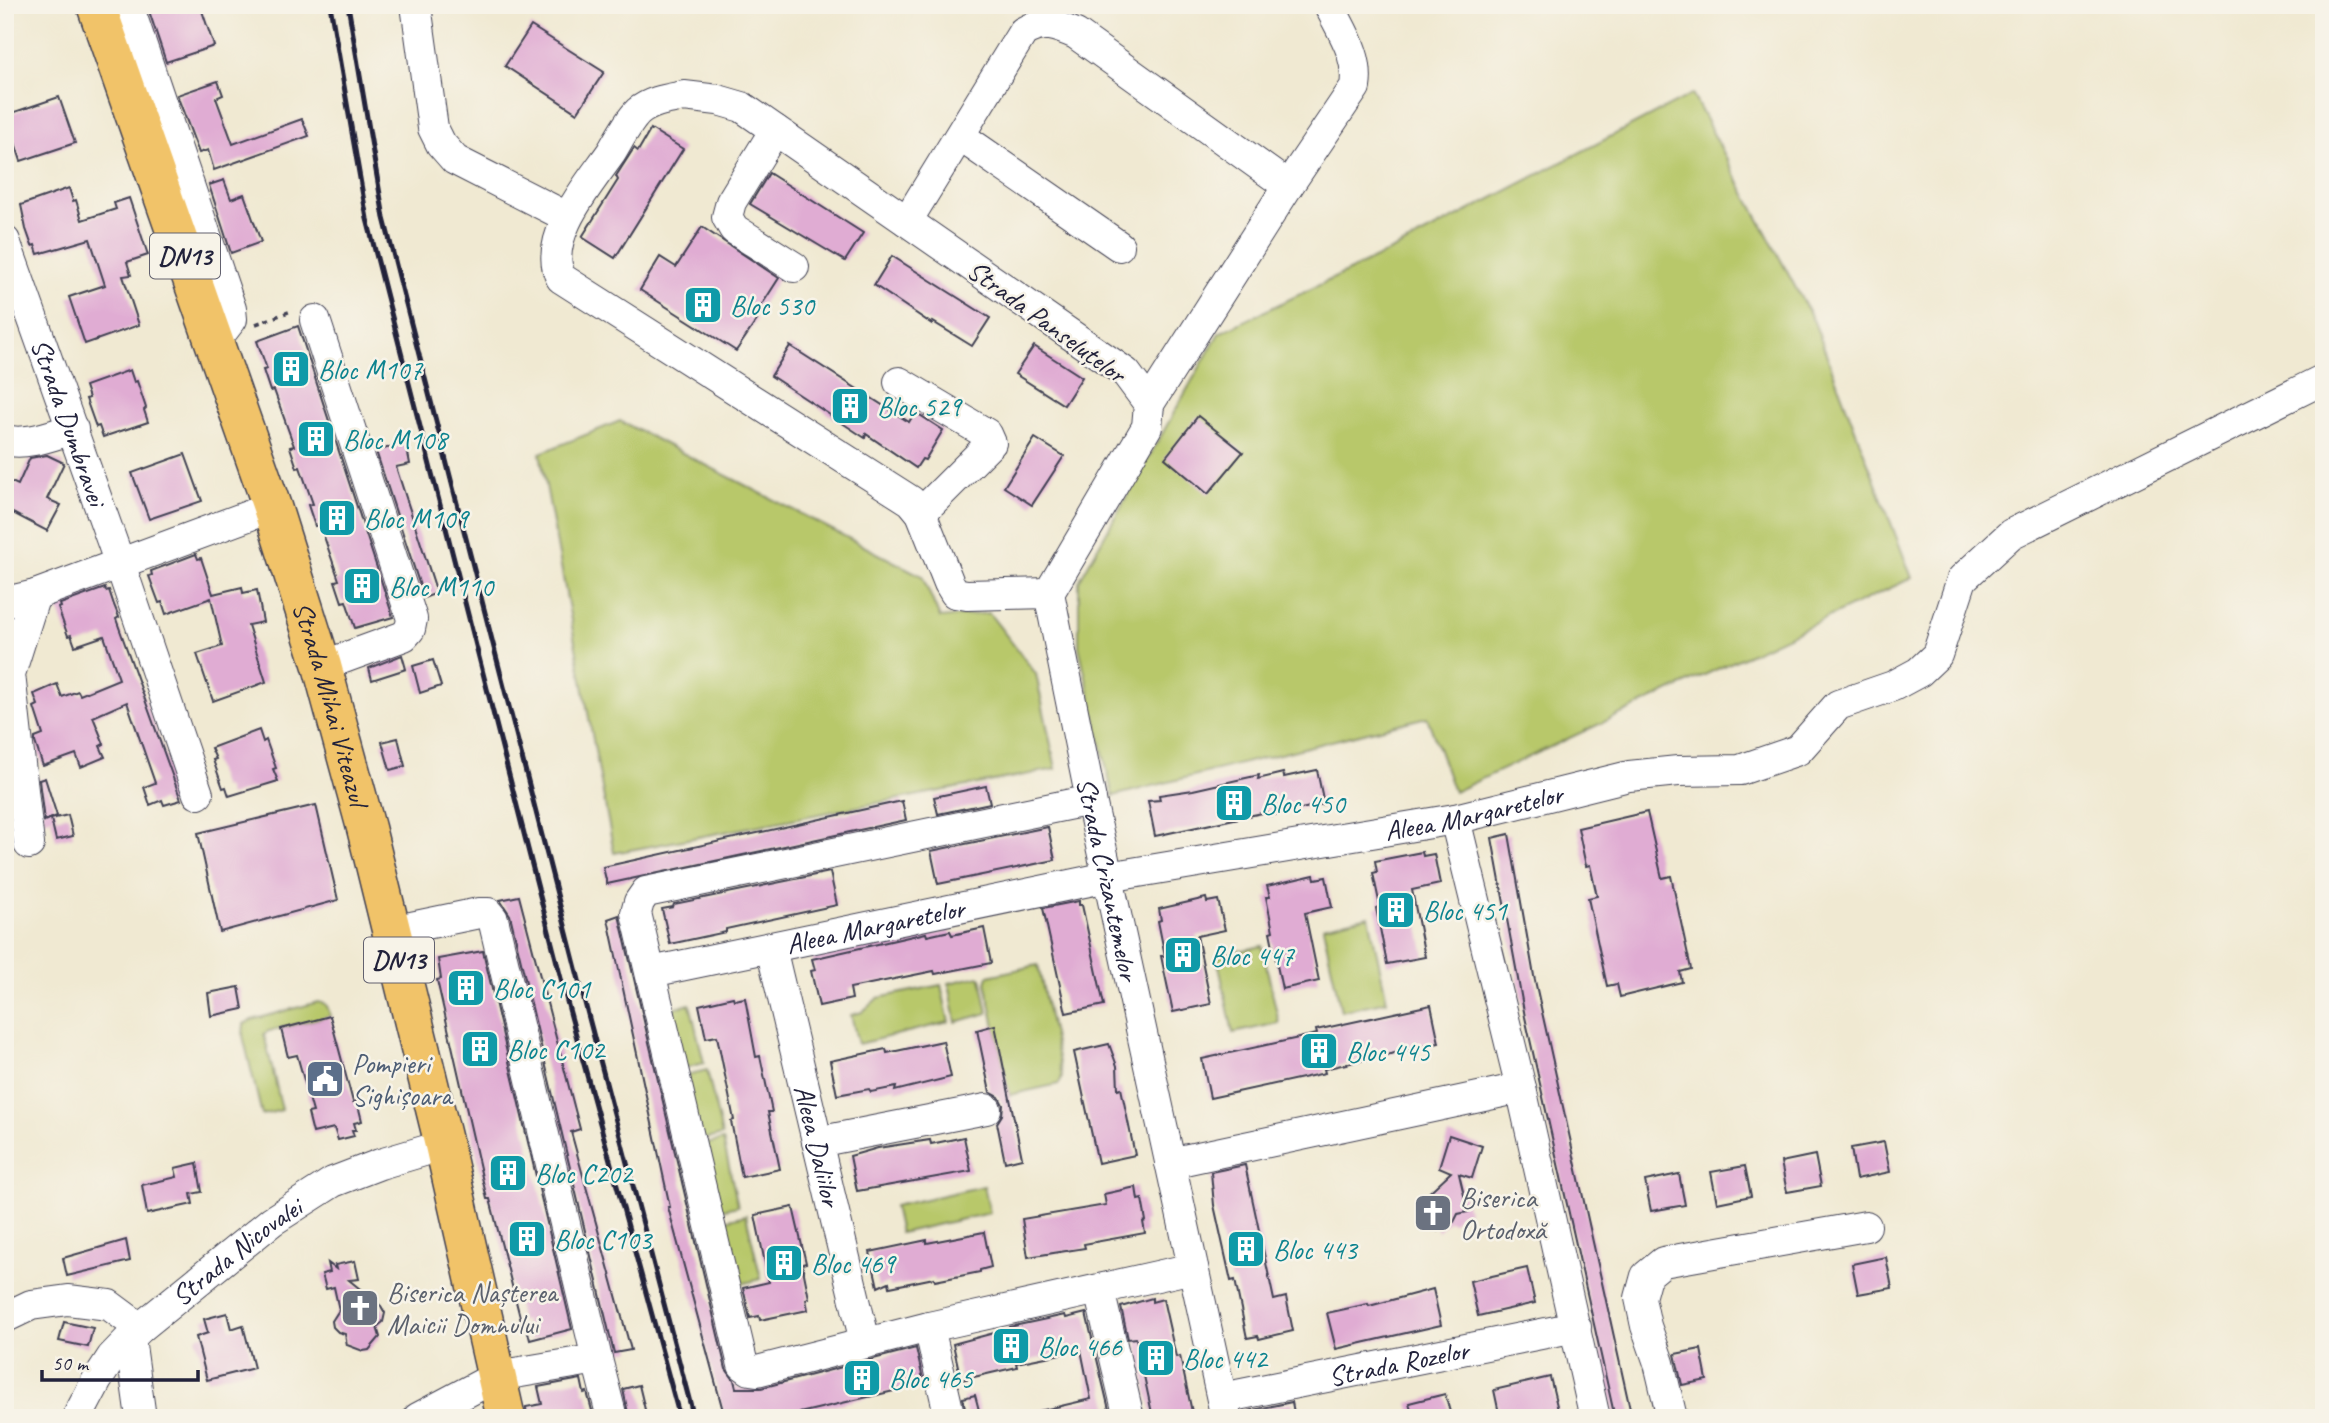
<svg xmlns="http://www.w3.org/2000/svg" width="2329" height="1423" font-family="Caveat,sans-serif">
	<rect width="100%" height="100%" fill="#f7f3e8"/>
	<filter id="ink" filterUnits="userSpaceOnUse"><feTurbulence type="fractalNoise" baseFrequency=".0143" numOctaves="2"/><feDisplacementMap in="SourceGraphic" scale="14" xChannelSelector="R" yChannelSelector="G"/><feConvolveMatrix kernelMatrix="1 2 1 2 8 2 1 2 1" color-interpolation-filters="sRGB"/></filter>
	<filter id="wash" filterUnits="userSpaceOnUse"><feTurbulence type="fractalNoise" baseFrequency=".00686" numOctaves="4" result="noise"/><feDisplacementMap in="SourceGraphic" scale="28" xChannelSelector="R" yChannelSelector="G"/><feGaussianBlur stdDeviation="1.57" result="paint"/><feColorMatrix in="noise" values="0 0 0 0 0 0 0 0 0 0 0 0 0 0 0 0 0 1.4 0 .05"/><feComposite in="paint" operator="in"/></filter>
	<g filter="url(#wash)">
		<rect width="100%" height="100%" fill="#f0e9d2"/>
		<g fill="#b8c86b" stroke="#6d7553" stroke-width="2">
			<polygon points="1692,94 1814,322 1912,578 1454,792 1427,717 1113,796 1079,647 1079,581 1219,333 1403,245"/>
			<polygon points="620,421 922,576 940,618 989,613 1036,674 1056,769 614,853 540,453"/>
			<polygon points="1369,916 1387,1001 1341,1011 1323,927"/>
			<polygon points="1262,946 1279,1023 1233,1033 1217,956"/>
			<polygon points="1038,965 1062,1077 1059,1084 1009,1095 986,983 988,976"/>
			<polygon points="979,976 981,978 988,1013 956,1022 949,983"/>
			<polygon points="941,985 949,1022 858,1044 851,1015 862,1012 878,998"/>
			<polygon points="318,1002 326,1004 331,1016 269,1031 264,1034 282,1110 262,1115 243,1036 244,1024 252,1020"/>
			<polygon points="690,1004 704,1063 681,1069 667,1010"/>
			<polygon points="707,1070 722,1135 698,1141 683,1076"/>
			<polygon points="723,1140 738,1206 715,1211 699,1146"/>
			<polygon points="984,1186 990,1213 900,1233 894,1206"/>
			<polygon points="746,1215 761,1279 733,1286 717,1222"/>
		</g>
		<g id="blocks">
			<g fill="#e0acd3">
				<polygon points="147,5 200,5 214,46 166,62"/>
				<polygon points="531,26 604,72 577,113 505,66"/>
				<polygon points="218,81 223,95 216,98 233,144 302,119 309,136 214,170 208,150 199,153 177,95"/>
				<polygon points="59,97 75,143 21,161 6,115"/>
				<polygon points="651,129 683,149 615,258 582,237 618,180 616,176 634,148 638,151"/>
				<polygon points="769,173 863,233 845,261 750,204"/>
				<polygon points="224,180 231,199 244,194 261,242 231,253 209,185"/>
				<polygon points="69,188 73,201 76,200 82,220 116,209 114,203 129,198 148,255 127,262 131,275 123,276 139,325 85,344 69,297 105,285 90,239 38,254 35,245 32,246 26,229 21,205"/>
				<polygon points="702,227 779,278 754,317 757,320 736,351 640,290 660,257 676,267"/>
				<polygon points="892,256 990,318 972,346 933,322 932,324 874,285"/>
				<polygon points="298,326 393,617 355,628 346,601 342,602 335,581 339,580 320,525 315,526 308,505 313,504 300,467 297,468 290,447 294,446 274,390 270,391 263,370 267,369 257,341"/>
				<polygon points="790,346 909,422 915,412 943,430 925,460 922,459 916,468 866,434 865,438 771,376"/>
				<polygon points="1034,346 1082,377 1064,405 1015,374"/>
				<polygon points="130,370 134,382 137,381 146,408 144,410 148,422 103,437 99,426 96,427 86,399 89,398 85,386"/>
				<polygon points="1198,416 1243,452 1208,494 1165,458"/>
				<polygon points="1035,438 1064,456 1032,505 1004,487"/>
				<polygon points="406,443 410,464 396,467 437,593 424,598 376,451"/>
				<polygon points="185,454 202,501 149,519 132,473"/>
				<polygon points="47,455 64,463 47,499 61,505 47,531 5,509 5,479 18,485 30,458"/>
				<polygon points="196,554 198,559 201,558 213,594 242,587 243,593 257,590 263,622 248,625 266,682 213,701 197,654 222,646 211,598 166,614 162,602 159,603 149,576 152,575 151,571"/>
				<polygon points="105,588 106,591 109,590 114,605 119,617 116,619 181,800 164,805 162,800 150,805 144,787 155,783 127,702 93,717 104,744 100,746 105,757 81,767 76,754 43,766 35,742 35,738 43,735 34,707 38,705 34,694 57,684 62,697 78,691 80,695 119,679 104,636 75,646 71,635 68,636 58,608 61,607 60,604"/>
				<polygon points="402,655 406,669 372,680 369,668"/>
				<polygon points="433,660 441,686 420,693 413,666"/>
				<polygon points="259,730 263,742 266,740 276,768 273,769 278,781 229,796 226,787 223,788 213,760 216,759 211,748"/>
				<polygon points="398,738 405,766 390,770 382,742"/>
				<polygon points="1317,770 1324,804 1268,816 1267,812 1155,836 1148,801 1160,800 1159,795 1193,790 1259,775 1258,779 1283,773 1284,777"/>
				<polygon points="45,778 57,816 44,821 39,780"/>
				<polygon points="986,786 990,803 938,814 934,797"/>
				<polygon points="902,801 906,820 607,884 603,867"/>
				<polygon points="316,805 338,900 220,932 198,833"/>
				<polygon points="1647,812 1662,878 1671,876 1691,969 1680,972 1682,982 1620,997 1617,984 1607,986 1588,898 1597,896 1590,865 1586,866 1578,828"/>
				<polygon points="68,815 73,836 56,840 51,819"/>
				<polygon points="1048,827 1055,860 938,884 931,851"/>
				<polygon points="1509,834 1534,976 1632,1418 1615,1418 1525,1017 1492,838"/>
				<polygon points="1422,852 1423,856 1434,854 1440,884 1412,890 1425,957 1387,964 1376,908 1380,906 1373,873 1377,872 1375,861"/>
				<polygon points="830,872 837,905 726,929 726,932 670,944 662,909 673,907 674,904"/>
				<polygon points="1314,875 1315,879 1326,877 1332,907 1305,913 1319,981 1282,989 1270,932 1273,931 1266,897 1270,897 1267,886"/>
				<polygon points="519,896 580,1129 571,1132 631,1350 614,1353 510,915 500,900"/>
				<polygon points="1206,898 1207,902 1218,900 1225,930 1197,936 1211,1004 1173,1012 1161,956 1165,956 1158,921 1161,920 1159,909"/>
				<polygon points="1079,901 1079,905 1082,905 1104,1005 1066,1013 1043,908"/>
				<polygon points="619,915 726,1369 734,1380 736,1388 761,1388 916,1348 924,1384 778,1418 725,1418 668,1207 670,1207 608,919"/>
				<polygon points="984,928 991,963 935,974 934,971 850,988 852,999 819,1006 811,971 815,970 812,959 926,933 927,936 950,931 952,935"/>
				<polygon points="483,951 572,1329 530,1340 525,1320 521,1321 490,1199 487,1199 437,980 441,979 438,959"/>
				<polygon points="239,987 243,1009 211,1016 208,993"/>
				<polygon points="733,997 734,1000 745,998 756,1057 760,1056 772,1112 768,1112 780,1169 742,1177 731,1121 734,1120 717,1036 706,1038 699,1005"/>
				<polygon points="1431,1005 1439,1043 1324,1069 1325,1073 1210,1098 1202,1059 1317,1034 1316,1030"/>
				<polygon points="330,1016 353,1102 357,1101 362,1121 354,1123 356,1130 352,1130 354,1136 338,1140 334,1128 313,1133 308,1113 313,1112 297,1055 288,1057 281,1029"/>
				<polygon points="995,1025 1022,1158 1005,1162 997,1123 1002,1115 1003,1105 999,1097 990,1092 977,1030"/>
				<polygon points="943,1041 951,1077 895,1091 896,1087 871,1092 869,1089 837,1095 830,1061 886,1049 887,1053"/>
				<polygon points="1109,1044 1117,1066 1118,1089 1121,1088 1135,1155 1098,1163 1074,1052"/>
				<polygon points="1449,1135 1482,1146 1472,1178 1459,1174 1468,1212 1458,1214 1454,1222 1448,1221 1438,1231 1432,1216 1428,1214 1430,1205 1421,1200 1451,1172 1439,1167"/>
				<polygon points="964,1137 971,1171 857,1191 850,1156 878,1148 930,1140 931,1144"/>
				<polygon points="1884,1142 1890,1172 1856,1179 1851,1148"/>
				<polygon points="1815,1155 1821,1186 1787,1192 1781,1162"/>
				<polygon points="197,1163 202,1192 191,1194 193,1204 147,1214 142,1185 177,1177 175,1168"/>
				<polygon points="1245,1165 1274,1300 1286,1297 1293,1331 1259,1339 1258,1336 1247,1338 1235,1280 1231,1281 1214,1205 1211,1172"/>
				<polygon points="1745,1166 1751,1196 1717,1203 1711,1172"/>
				<polygon points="1679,1174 1685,1205 1651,1211 1645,1181"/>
				<polygon points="1136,1187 1138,1200 1142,1199 1146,1221 1143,1222 1145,1233 1084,1244 1085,1248 1028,1257 1022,1219 1106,1205 1104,1194"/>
				<polygon points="793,1207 806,1263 802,1264 809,1298 806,1299 808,1310 760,1320 759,1316 750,1318 743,1288 769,1282 755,1215"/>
				<polygon points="984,1232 991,1267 980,1270 980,1272 935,1281 934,1278 890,1287 889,1282 878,1287 870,1252 927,1240 927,1243"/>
				<polygon points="126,1240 130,1261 67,1276 63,1258"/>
				<polygon points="1886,1257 1892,1288 1858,1294 1852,1264"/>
				<polygon points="355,1261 359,1279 349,1280 381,1306 385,1313 383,1322 377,1327 380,1337 369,1350 363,1351 347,1345 345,1334 338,1332 333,1327 332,1321 339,1310 334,1287 326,1289 322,1274 330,1272 328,1263 336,1269 335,1265"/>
				<polygon points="1527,1268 1535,1303 1478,1316 1470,1281"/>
				<polygon points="1433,1289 1441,1325 1336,1349 1327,1313 1368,1304 1369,1306"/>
				<polygon points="1152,1298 1152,1302 1163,1299 1176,1357 1180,1356 1192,1412 1168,1418 1153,1418 1136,1338 1128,1339 1121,1307"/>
				<polygon points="227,1313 231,1329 243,1325 254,1368 207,1380 196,1337 208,1333 204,1319"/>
				<polygon points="1086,1313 1111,1418 1040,1418 1039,1411 1091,1399 1081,1350 1016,1363 1017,1367 961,1380 953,1344 1009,1329 1009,1327 1065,1315 1066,1318"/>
				<polygon points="64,1322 93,1328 88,1347 59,1341"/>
				<polygon points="1701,1349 1707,1380 1682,1385 1675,1354"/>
				<polygon points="1550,1377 1558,1410 1525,1418 1500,1418 1494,1390"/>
				<polygon points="581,1379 584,1393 587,1392 594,1418 527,1418 526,1407 542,1404 538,1387"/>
				<polygon points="639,1385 647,1418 629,1418 623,1389"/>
				<polygon points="1445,1394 1450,1412 1444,1414 1445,1418 1414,1418 1409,1403"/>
				<polygon points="975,1395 981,1418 967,1418 963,1398"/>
				<polygon points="1292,1402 1295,1418 1243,1418 1243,1412"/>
			</g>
		</g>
	</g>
	<g filter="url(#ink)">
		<use href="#blocks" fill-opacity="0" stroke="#414052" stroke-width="2"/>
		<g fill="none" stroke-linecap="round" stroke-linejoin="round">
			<g stroke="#414052" stroke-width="32">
				<g id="minor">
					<polyline points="128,5 231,309 232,319 215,341"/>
					<polyline points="416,5 433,128 441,144 455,160 567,217"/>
					<path d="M684,96L718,100L742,107L1126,373L1149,404L1147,427L1049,593L967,595L955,593L949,583L921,513L911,501L561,278C541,239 590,183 611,153C619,140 627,123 638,112C651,101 668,99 684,96Z"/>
					<polyline points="775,130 731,202 727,217 734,229 794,267"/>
					<polyline points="960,136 1119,246"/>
					<path d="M907,221L1023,32C1043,20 1055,25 1076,34L1288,186"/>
					<path id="s1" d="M5,241L120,564L198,794"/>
					<polyline points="315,320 412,619 410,629 404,636 322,666"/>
					<polyline points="899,382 987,434 991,443 921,513"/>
					<path d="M1149,404L1288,186L1355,87C1360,56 1342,32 1329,5"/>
					<path d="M5,440C26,446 52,435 73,429"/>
					<path id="s2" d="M1049,593L1091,800L1226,1418"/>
					<polyline points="5,602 35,595 272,507"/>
					<polyline points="1091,800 646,892 639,902 636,913 743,1365 750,1370 757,1371 929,1327 1193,1268"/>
					<polyline points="1455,819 1521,1088 1595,1418"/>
					<polyline points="29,844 10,674 35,595"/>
					<polyline points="392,931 479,913 488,913 493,919 597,1359"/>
					<path id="s3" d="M771,948L865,1342"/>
					<path id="s4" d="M651,972L1108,877L1455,819L1629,776L1678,771L1740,770L1798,750L1838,705L1893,686L1919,672L1937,655L1962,579L2011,534L2324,379"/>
					<polyline points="817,1142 986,1109"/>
					<polyline points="1170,1163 1521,1088"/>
					<polyline points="1099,1290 1129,1418"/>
					<polyline points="6,1317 31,1305 68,1300 109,1305 140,1328"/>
					<polyline points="929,1327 950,1418"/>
					<polyline points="130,1338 141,1418"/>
					<path id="s5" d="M1222,1398L1576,1327"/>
					<path id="s6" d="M77,1418L97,1380L112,1357L140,1328L272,1221L333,1182L380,1164L444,1145"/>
					<polyline points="418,1418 497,1376 597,1359 612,1418"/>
					<polyline points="1672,1418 1659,1363 1646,1326 1640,1298 1646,1276 1663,1262 1866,1226"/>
				</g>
			</g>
			<g stroke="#414052" stroke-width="41">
				<g id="highway">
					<path id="s7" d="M96,5L272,507L322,666L366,828L444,1145L506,1418"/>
				</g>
			</g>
			<polyline stroke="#414052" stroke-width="3.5" stroke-dasharray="5 5" stroke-linecap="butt" points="256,324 291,311"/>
			<use href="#minor" stroke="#fff" stroke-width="30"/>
			<use href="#highway" stroke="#f1c369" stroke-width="38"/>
			<g stroke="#22223b" stroke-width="5">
				<polyline points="330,5 367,219 566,998 680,1418"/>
				<polyline points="348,5 384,218 580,984 694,1418"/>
			</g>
		</g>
	</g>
	<defs>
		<g id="building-square" transform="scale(2.0125)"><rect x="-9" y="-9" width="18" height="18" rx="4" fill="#0f9aa8" stroke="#f7f3e8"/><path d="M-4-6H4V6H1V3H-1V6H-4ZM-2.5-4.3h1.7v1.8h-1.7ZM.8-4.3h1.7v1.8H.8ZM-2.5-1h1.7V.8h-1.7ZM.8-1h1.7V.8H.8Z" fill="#fff"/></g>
		<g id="civic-square" transform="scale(2.0125)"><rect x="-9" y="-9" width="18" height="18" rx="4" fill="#5c6f8a" stroke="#f7f3e8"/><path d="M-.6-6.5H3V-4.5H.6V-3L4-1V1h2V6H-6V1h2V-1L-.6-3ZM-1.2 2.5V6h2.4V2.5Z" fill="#fff"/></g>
		<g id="church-square" transform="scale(2.0125)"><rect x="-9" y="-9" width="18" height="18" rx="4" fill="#6b7280" stroke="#f7f3e8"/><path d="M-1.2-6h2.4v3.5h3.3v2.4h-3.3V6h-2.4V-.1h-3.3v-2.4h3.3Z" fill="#fff"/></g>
	</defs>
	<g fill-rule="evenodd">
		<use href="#building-square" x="703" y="305"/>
		<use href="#building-square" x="291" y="369"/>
		<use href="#building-square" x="850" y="406"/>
		<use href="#building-square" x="316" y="439"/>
		<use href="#building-square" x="337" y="518"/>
		<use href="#building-square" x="362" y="586"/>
		<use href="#building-square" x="1234" y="803"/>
		<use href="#building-square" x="1396" y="910"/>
		<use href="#building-square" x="1183" y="955"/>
		<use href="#building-square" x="466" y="988"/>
		<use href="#building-square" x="480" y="1049"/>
		<use href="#building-square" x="1319" y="1051"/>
		<use href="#civic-square" x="325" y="1079"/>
		<use href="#building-square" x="508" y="1173"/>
		<use href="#church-square" x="1433" y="1213"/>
		<use href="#building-square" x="527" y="1239"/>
		<use href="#building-square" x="1246" y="1249"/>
		<use href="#building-square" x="784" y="1263"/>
		<use href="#church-square" x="360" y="1308"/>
		<use href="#building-square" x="1011" y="1346"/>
		<use href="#building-square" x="1156" y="1358"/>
		<use href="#building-square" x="862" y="1378"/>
	</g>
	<g text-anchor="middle" stroke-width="5" stroke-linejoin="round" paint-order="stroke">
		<g fill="#f7f3e8" stroke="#62616f" stroke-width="2">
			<rect x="150" y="233.5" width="70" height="45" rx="5"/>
			<rect x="364" y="937.5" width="70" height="45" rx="5"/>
		</g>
		<g font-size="26" font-weight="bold" fill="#22223b">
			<text x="185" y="265">DN13</text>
			<text x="399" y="969">DN13</text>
		</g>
		<g font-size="28" fill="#0d838f" stroke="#f7f3e8" text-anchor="start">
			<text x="730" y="315">Bloc 530</text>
			<text x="318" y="379">Bloc M107</text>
			<text x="877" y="416">Bloc 529</text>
			<text x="343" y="449">Bloc M108</text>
			<text x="364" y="528">Bloc M109</text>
			<text x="389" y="596">Bloc M110</text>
			<text x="1261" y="813">Bloc 450</text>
			<text x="1423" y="920">Bloc 451</text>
			<text x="1210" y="965">Bloc 447</text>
			<text x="493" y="998">Bloc C101</text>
			<text x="507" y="1059">Bloc C102</text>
			<text x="1346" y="1061">Bloc 445</text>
			<text x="535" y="1183">Bloc C202</text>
			<text x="554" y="1249">Bloc C103</text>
			<text x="1273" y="1259">Bloc 443</text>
			<text x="811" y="1273">Bloc 469</text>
			<text x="1038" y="1356">Bloc 466</text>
			<text x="1183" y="1368">Bloc 442</text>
			<text x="889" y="1388">Bloc 465</text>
		</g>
		<g font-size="28" fill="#22223b" stroke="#f7f3e8">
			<text transform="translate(1047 321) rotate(36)" y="10">Strada Panseluțelor</text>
			<text dy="10" stroke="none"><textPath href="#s1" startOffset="192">Strada Dumbravei</textPath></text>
			<text dy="10" stroke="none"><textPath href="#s7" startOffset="737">Strada Mihai Viteazul</textPath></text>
			<text dy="10" stroke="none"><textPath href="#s4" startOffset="838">Aleea Margaretelor</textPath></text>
			<text dy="10" stroke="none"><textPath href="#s2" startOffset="292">Strada Crizantemelor</textPath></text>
			<text dy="10" stroke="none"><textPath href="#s4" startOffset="229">Aleea Margaretelor</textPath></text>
			<text dy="10" stroke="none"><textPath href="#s3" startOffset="203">Aleea Daliilor</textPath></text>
			<text dy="10" stroke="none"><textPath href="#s6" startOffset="234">Strada Nicovalei</textPath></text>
			<text dy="10" stroke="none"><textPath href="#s5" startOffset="180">Strada Rozelor</textPath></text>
		</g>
		<g font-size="28" fill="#4e5e75" stroke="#f7f3e8" text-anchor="start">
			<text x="352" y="1073">Pompieri<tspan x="352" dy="32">Sighișoara</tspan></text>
		</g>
		<g font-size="28" fill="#5b616d" stroke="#f7f3e8" text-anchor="start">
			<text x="1460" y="1207">Biserica<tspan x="1460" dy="32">Ortodoxă</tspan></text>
			<text x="387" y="1302">Biserica Nașterea<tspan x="387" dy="32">Maicii Domnului</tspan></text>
		</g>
	</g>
	<rect width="2329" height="1423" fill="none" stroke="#f7f3e8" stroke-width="28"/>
	<path d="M42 1370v10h156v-10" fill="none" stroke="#22223b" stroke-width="3.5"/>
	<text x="52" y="1370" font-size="21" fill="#22223b" stroke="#f7f3e8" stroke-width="5" paint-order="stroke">50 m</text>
</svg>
